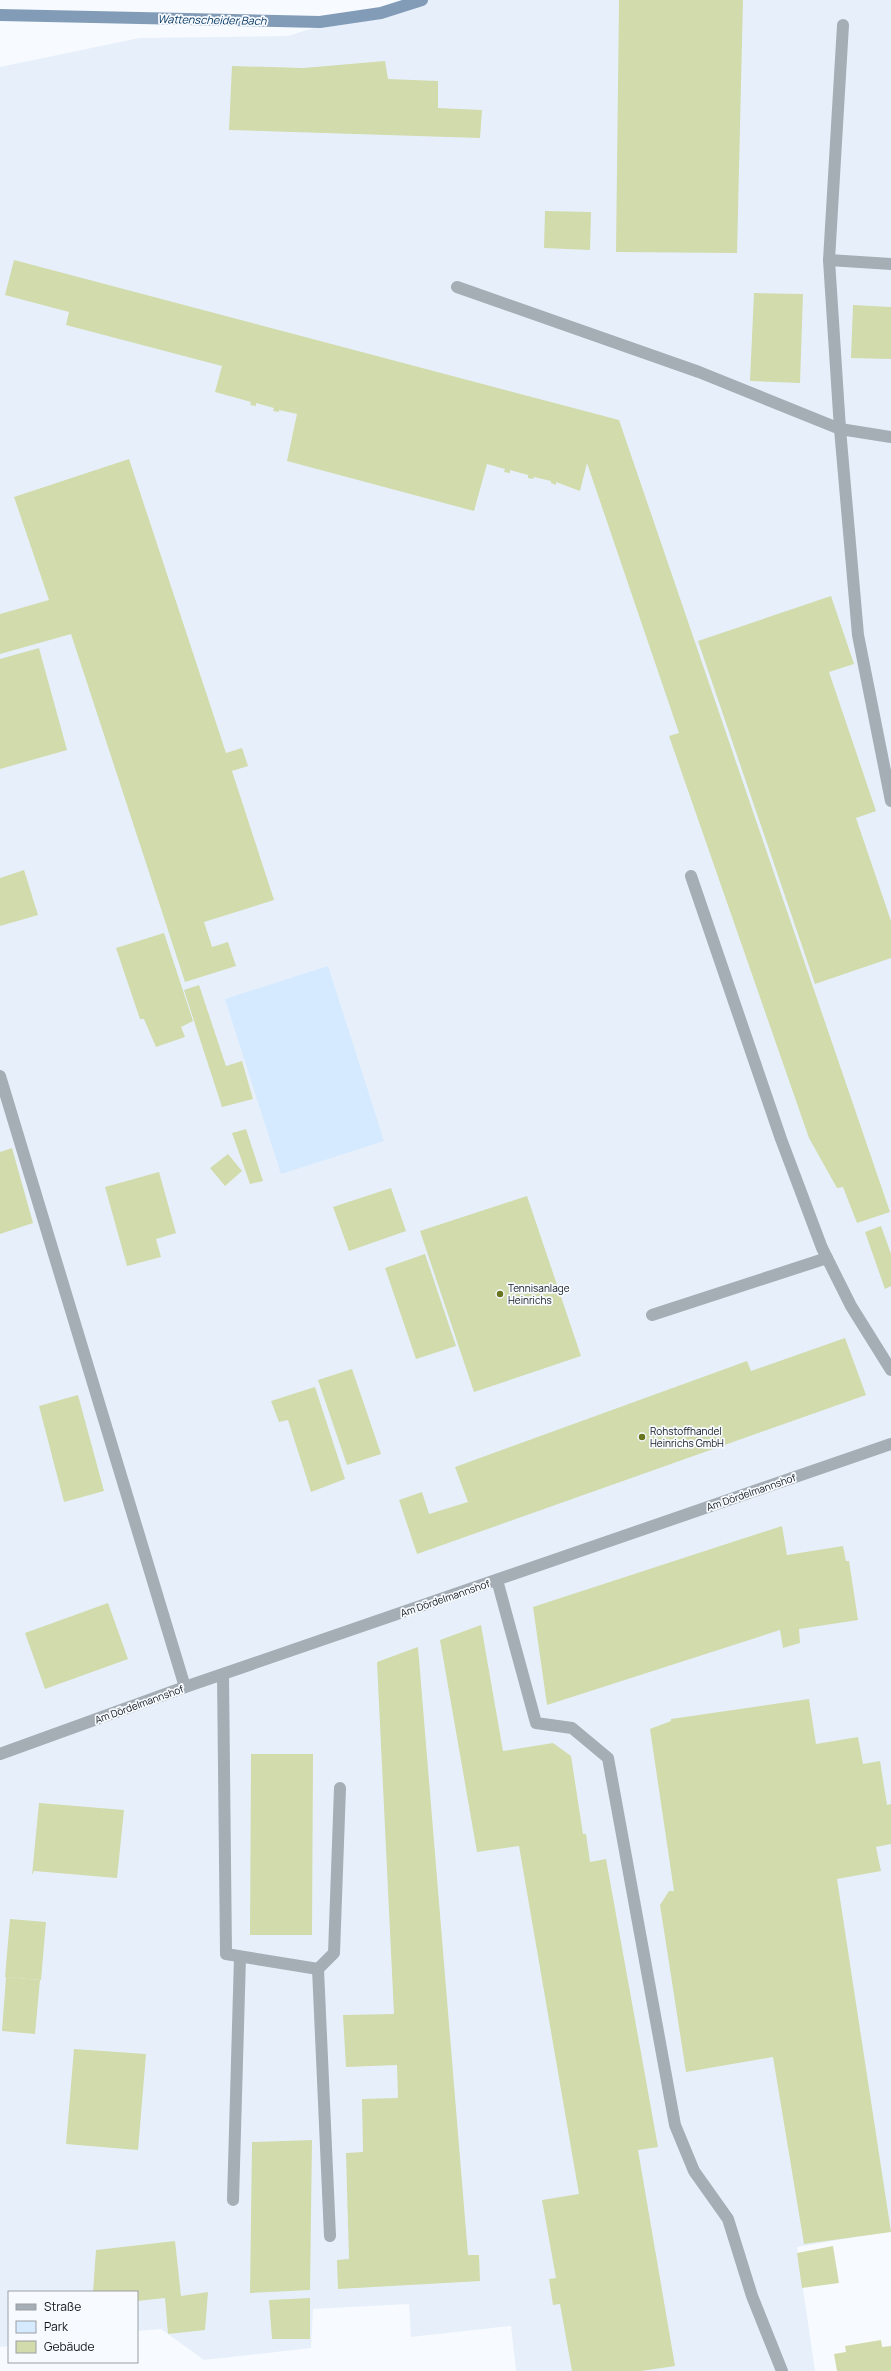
<svg xmlns="http://www.w3.org/2000/svg" width="891" height="2371" font-family="Manrope,sans-serif">
	<rect width="100%" height="100%" fill="#f7fbff"/>
	<polygon fill="#e7f0fa" points="402,0 891,0 891,2231 797,2247 815,2371 516,2371 511,2326 411,2337 409,2304 313,2309 311,2348 204,2360 161,2329 137,2331 137,2292 9,2292 9,2346 0,2347 0,67 139,38 288,36"/>
	<polygon fill="#d5e9ff" points="328,966 384,1141 281,1174 225,999"/>
	<g fill="none" stroke-linecap="round" stroke-linejoin="round">
		<polyline stroke="#829cb8" stroke-width="12" points="0,15 320,22 381,13 422,0"/>
	</g>
	<g fill="#d1dbab">
		<polygon points="619,0 743,0 737,253 616,252"/>
		<polygon points="385,61 388,79 438,81 438,108 482,110 480,138 229,130 232,66 303,68"/>
		<polygon points="545,211 591,212 590,250 544,248"/>
		<polygon points="14,260 619,420 890,1212 857,1223 843,1187 837,1188 809,1138 669,736 679,733 587,463 580,491 556,482 556,485 551,483 551,481 534,477 533,479 528,478 528,475 510,470 510,473 504,472 505,469 487,464 474,511 287,461 297,414 279,410 279,412 273,411 274,408 256,403 256,406 250,405 251,402 215,392 222,366 66,325 69,312 5,295"/>
		<polygon points="754,293 803,294 800,383 750,381"/>
		<polygon points="853,305 891,307 891,359 851,358"/>
		<polygon points="129,459 226,753 242,748 248,766 232,771 274,900 204,922 212,947 228,942 236,966 185,982 71,634 0,654 0,614 49,600 14,497"/>
		<polygon points="831,596 854,664 829,672 876,811 856,818 891,921 891,958 815,984 698,641"/>
		<polygon points="39,648 67,750 0,769 0,659"/>
		<polygon points="24,870 38,915 0,926 0,878"/>
		<polygon points="164,933 193,1021 181,1027 185,1037 156,1047 144,1019 140,1019 116,948"/>
		<polygon points="199,985 226,1066 242,1061 253,1099 222,1107 184,990"/>
		<polygon points="246,1129 263,1181 250,1184 232,1133"/>
		<polygon points="12,1148 33,1223 0,1234 0,1152"/>
		<polygon points="228,1154 242,1171 225,1186 210,1168"/>
		<polygon points="159,1172 176,1233 156,1239 161,1257 127,1266 105,1187"/>
		<polygon points="391,1188 406,1231 349,1251 333,1207"/>
		<polygon points="527,1196 581,1356 474,1392 420,1231"/>
		<polygon points="881,1226 891,1254 891,1286 885,1289 865,1232"/>
		<polygon points="425,1254 456,1346 416,1359 385,1268"/>
		<polygon points="845,1338 866,1395 417,1554 399,1500 422,1492 429,1514 468,1502 455,1467 747,1361 751,1371"/>
		<polygon points="352,1369 381,1454 347,1465 318,1380"/>
		<polygon points="315,1387 345,1479 311,1492 288,1420 279,1422 271,1401"/>
		<polygon points="78,1395 104,1491 64,1502 39,1406"/>
		<polygon points="782,1526 787,1555 843,1546 846,1561 849,1561 858,1620 799,1629 800,1643 783,1648 780,1630 547,1705 533,1607"/>
		<polygon points="108,1603 128,1659 45,1689 25,1633"/>
		<polygon points="481,1625 503,1751 553,1743 571,1756 583,1834 586,1834 590,1862 606,1859 658,2147 638,2150 675,2366 641,2371 572,2371 560,2304 553,2305 549,2279 556,2278 542,2200 579,2194 519,1846 477,1852 440,1640"/>
		<polygon points="418,1647 468,2255 479,2255 480,2281 338,2289 337,2260 349,2259 346,2153 363,2152 362,2099 398,2098 397,2065 346,2067 343,2015 394,2014 377,1662"/>
		<polygon points="809,1699 816,1744 858,1737 863,1764 880,1761 887,1805 891,1804 891,1844 876,1847 881,1871 837,1879 891,2232 804,2244 773,2057 686,2072 660,1905 669,1891 674,1891 650,1729 671,1721 671,1719"/>
		<polygon points="251,1754 313,1754 312,1935 250,1935"/>
		<polygon points="39,1803 124,1810 117,1878 34,1871 32,1875"/>
		<polygon points="10,1919 46,1922 41,1980 5,1977"/>
		<polygon points="6,1977 40,1980 35,2034 2,2031"/>
		<polygon points="74,2049 146,2054 138,2150 66,2144"/>
		<polygon points="312,2140 310,2290 250,2293 252,2142"/>
		<polygon points="175,2241 181,2296 208,2292 205,2330 168,2334 165,2298 137,2301 137,2292 93,2292 96,2250"/>
		<polygon points="833,2246 839,2283 802,2288 797,2253"/>
		<polygon points="310,2298 310,2339 272,2339 269,2300"/>
		<polygon points="881,2340 882,2347 891,2346 891,2371 837,2371 834,2354 846,2352 845,2346"/>
	</g>
	<g fill="none" stroke-linecap="round" stroke-linejoin="round">
		<g stroke="#a5adb5" stroke-width="12">
			<polyline points="829,260 843,25"/>
			<polyline points="891,264 829,260 840,429 858,635 891,801"/>
			<polyline points="457,287 699,372 840,429 891,437"/>
			<polyline points="691,876 781,1139 822,1248 851,1306 891,1370"/>
			<polyline points="0,1076 185,1687"/>
			<polyline points="652,1315 827,1258"/>
			<polyline points="497,1580 536,1723 572,1728 608,1758 675,2125 694,2171 728,2219 752,2296 782,2371"/>
			<polyline points="223,1675 226,1954 318,1969 334,1953 340,1788"/>
			<polyline points="318,1969 330,2236"/>
			<polyline points="233,2200 240,1957"/>
		</g>
		<polyline stroke="#a5adb5" stroke-width="12" points="0,1754 185,1687 891,1444"/>
	</g>
	<g fill="#69751f" stroke="#f7fbff" stroke-width="1.5">
		<circle cx="500" cy="1294" r="4"/>
		<circle cx="642" cy="1437" r="4"/>
	</g>
	<g text-anchor="middle" stroke-width="3.5" stroke-linejoin="round" paint-order="stroke">
		<g font-size="10" fill="#10161c" stroke="#f7fbff" text-anchor="start">
			<text x="508" y="1292">Tennisanlage<tspan x="508" dy="12">Heinrichs</tspan></text>
			<text x="650" y="1435">Rohstoffhandel<tspan x="650" dy="12">Heinrichs GmbH</tspan></text>
		</g>
		<g font-size="10" fill="#10161c" stroke="#f7fbff">
			<text transform="translate(751 1492) rotate(-19)" y="4">Am Dördelmannshof</text>
			<text transform="translate(445 1598) rotate(-19)" y="4">Am Dördelmannshof</text>
			<text transform="translate(139 1704) rotate(-20)" y="4">Am Dördelmannshof</text>
		</g>
		<g font-size="11" font-style="italic" fill="#003360" stroke="#f7fbff">
			<text transform="translate(212 20) rotate(1)" y="4">Wattenscheider Bach</text>
		</g>
	</g>
	<rect x="8" y="2291" width="130" height="72" fill="#f7fbff" stroke="#9b9fa4"/>
	<rect x="16" y="2304" width="20" height="6" fill="#a5adb5" stroke="#9b9fa4"/>
	<text x="44" y="2311" font-size="12" fill="#10161c">Straße</text>
	<rect x="16" y="2321" width="20" height="12" fill="#d5e9ff" stroke="#9b9fa4"/>
	<text x="44" y="2331" font-size="12" fill="#10161c">Park</text>
	<rect x="16" y="2341" width="20" height="12" fill="#d1dbab" stroke="#9b9fa4"/>
	<text x="44" y="2351" font-size="12" fill="#10161c">Gebäude</text>
</svg>
